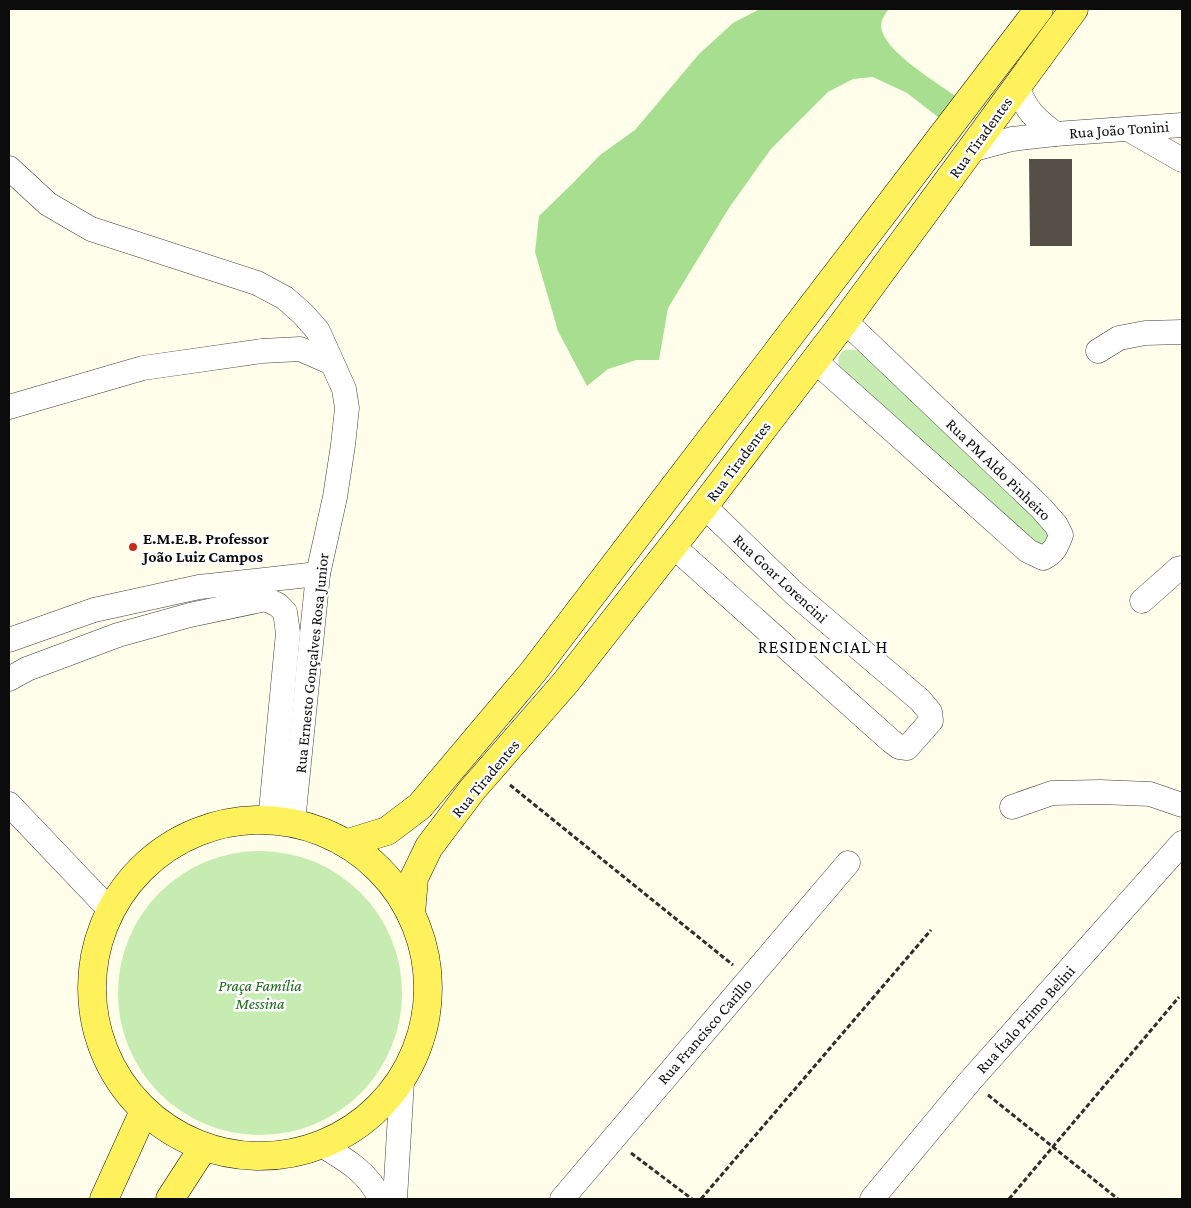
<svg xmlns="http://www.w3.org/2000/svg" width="1191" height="1208" font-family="'Crimson Pro',serif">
	<rect width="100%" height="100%" fill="#fffeeb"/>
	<g fill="#c7ecb1">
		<path d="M844,350H857L1042,521L1050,533L1048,544L1036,545L841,370C837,361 837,357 844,350Z"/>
		<circle cx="260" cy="993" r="142"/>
	</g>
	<path fill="#a7de8f" d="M760,9H889C884,15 879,23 882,31C889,54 935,81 955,96L951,116L938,117L907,93L873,77L853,79L828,92L771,149L729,208L668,308L659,360H636L608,369L587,386L558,331L535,252L539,216L572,184L600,155L635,130L699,54L733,23Z"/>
	<polygon fill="#554f47" points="1029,159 1072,159 1072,246 1030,246"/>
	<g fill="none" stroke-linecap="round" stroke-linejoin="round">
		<g stroke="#3f3f3f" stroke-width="25">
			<g id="minor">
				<path d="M1017,87C1028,113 1034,117 1055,134"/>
				<polyline points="1128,129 1182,160"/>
				<polyline points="971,150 1012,139 1055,134 1182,125"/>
				<polyline points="9,168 48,204 91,229 257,283 285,298 303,314 318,331 344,389 347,408 343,445 335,497 318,574 293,822"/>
				<polyline points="1098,351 1119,338 1145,333 1182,332"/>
				<path d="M814,360L1028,551L1043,558C1054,553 1057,546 1061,535L1056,525L1041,508L845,321"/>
				<polyline points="9,407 143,368 262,351 300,349 330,362"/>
				<polyline points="673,546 891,741 899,747 907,748 931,721 930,712 920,700 795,594 704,506"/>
				<polyline points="1142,601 1178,569 1182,568"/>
				<polyline points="9,640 94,610 199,587 318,574"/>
				<polyline points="9,679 27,669 118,635 190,615 266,599 278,605 285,612 288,633 270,821"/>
				<polyline points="9,804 109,909"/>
				<polyline points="1012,807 1052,793 1100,792 1150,794 1182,805"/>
				<path d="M323,1146C345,1159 370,1174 380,1199"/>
				<polyline points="395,1199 402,1081"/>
				<polyline points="562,1199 848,863"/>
				<polyline points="872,1199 970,1081 1182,843"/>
			</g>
		</g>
		<g stroke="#1d1d1d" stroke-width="29">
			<g id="major">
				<circle cx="260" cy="988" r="168"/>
				<polyline points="348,843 387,831 420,806 533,672 1039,9"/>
				<polyline points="411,914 414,878 429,847 472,790 566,682 704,506 845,321 1074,9"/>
				<polyline points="104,1199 144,1111"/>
				<polyline points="170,1199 203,1148"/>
			</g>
		</g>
		<g stroke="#2e2e2e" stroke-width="3" stroke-dasharray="5 2.5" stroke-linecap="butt">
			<polyline points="510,785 733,965"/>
			<polyline points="988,1095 1118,1199"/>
			<polyline points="631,1153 692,1199"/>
			<polyline points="701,1199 931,930"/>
			<polyline points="1009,1199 1179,997"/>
		</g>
		<use href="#minor" stroke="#fff" stroke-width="24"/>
		<use href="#major" stroke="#fff15b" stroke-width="28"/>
	</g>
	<circle fill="#c72c19" stroke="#fff" stroke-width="2" cx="133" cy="547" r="5"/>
	<g text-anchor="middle" stroke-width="5" stroke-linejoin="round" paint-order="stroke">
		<g font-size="16" fill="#0c0c0c" stroke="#fff">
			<text transform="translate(1119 129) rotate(-4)" y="6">Rua João Tonini</text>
			<text transform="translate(980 137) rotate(-54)" y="6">Rua Tiradentes</text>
			<text transform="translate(738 461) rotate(-53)" y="6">Rua Tiradentes</text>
			<text transform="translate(999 469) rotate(44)" y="6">Rua PM Aldo Pinheiro</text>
			<text transform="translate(781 578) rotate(43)" y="6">Rua Goar Lorencini</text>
			<text transform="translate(311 663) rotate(-84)" y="6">Rua Ernesto Gonçalves Rosa Junior</text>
			<text transform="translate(485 778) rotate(-50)" y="6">Rua Tiradentes</text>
			<text transform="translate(1025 1019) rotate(-48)" y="6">Rua Ítalo Primo Belini</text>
			<text transform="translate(704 1031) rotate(-49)" y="6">Rua Francisco Carillo</text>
		</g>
		<g font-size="16" font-weight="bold" fill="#0c0c0c" stroke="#fff" text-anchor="start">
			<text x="143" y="544">E.M.E.B. Professor<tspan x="143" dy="18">João Luiz Campos</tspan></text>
		</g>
		<g font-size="16" font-style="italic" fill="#1c6817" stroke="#fff">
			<text x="260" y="991">Praça Família<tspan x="260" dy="18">Messina</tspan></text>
		</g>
		<g font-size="18" letter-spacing="1" fill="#0c0c0c" stroke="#fff">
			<text x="823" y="653">RESIDENCIAL H</text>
		</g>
	</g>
	<rect width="1191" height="1208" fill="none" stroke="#0c0c0c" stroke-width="20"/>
</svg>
